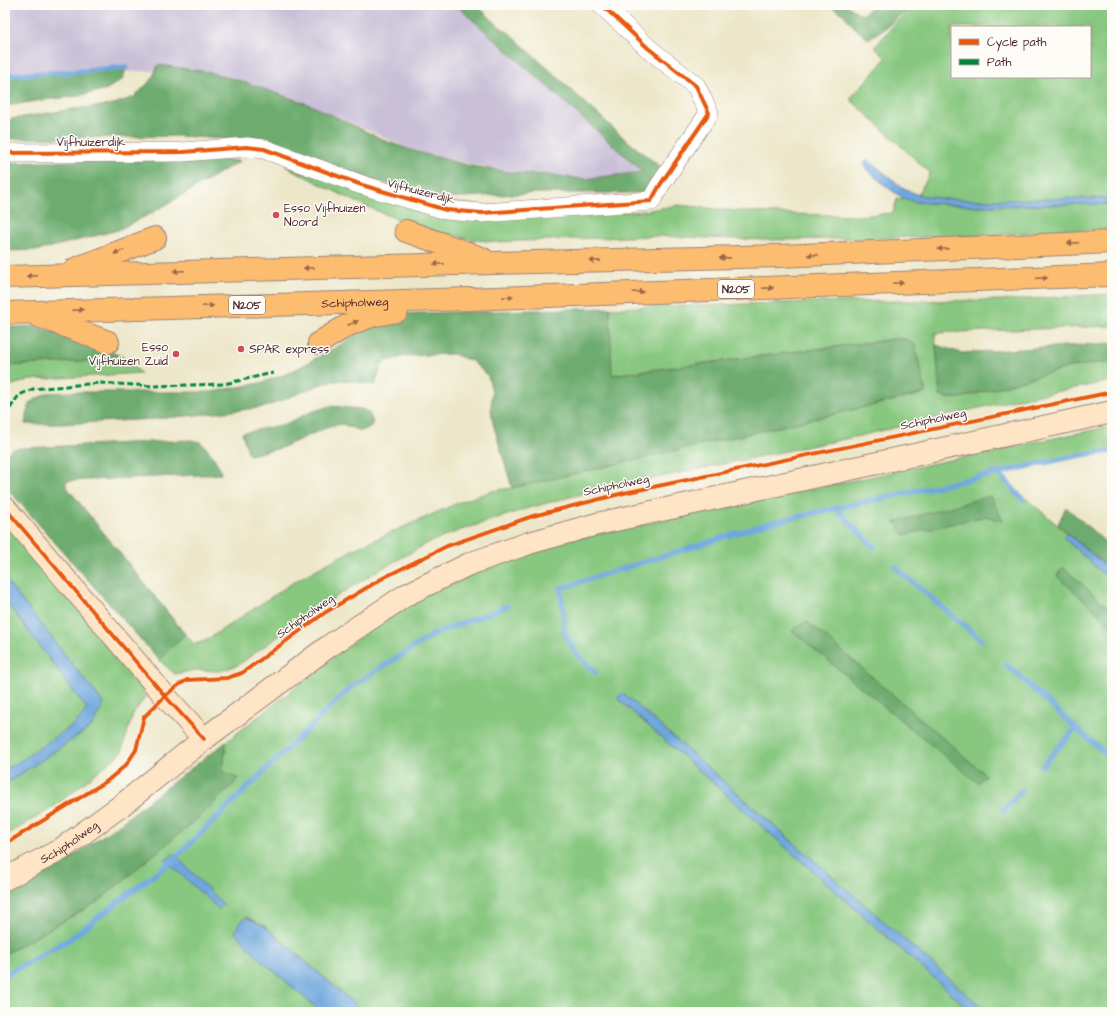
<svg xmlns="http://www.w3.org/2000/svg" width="1117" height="1017" font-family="'Architects Daughter',sans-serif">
	<rect width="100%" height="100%" fill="#fdfcf7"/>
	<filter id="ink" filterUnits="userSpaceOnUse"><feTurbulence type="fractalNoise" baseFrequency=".025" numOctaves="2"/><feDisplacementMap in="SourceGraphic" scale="8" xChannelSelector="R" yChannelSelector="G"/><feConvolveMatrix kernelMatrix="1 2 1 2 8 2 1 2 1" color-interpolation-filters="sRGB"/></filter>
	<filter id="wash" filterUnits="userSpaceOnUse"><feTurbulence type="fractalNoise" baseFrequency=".012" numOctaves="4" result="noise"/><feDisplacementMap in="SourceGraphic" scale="16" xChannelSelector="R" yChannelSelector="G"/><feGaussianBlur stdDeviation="0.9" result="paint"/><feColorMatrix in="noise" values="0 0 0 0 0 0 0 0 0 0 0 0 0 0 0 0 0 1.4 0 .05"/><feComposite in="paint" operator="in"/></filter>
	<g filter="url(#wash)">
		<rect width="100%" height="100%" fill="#ede7c9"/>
		<polygon fill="#c9bfd7" points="5,5 458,5 643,172 584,179 516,174 417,152 313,106 183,69 5,79"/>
		<g fill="#87c77f" stroke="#687355" fill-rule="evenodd">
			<path d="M911,5H1101L1112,15V198L985,200L945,199L918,195L930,173L850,99L886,58L875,47ZM952,27H1090V77H952Z"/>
			<path d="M285,166L364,191L570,216L644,211L679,205L737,211L792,214L859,216L893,213L897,199L903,198L916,202L973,206L1112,204V229L970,236L885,238L767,240L652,236L496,242C416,235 355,202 285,166Z"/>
			<polygon points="1112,294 1112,326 935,333 940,396 949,398 961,398 1070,367 1112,361 1112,381 1013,400 859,436 597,490 532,507 461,530 428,543 379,570 321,606 238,665 220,671 195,670 175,674 159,660 185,634 194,644 205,641 297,580 352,550 460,502 492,491 512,488 926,393 896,339 611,375 610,308 816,302 1010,300"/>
			<polygon points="122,356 141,373 30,380 5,387 5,366 88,361"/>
			<polygon points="1112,426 1112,452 1062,460 997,474 1067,533 1064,538 1112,582 1112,1012 987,1012 623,693 617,698 972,1012 364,1012 265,926 246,917 258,957 321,1012 5,1012 5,954 99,901 142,864 190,825 239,779 222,772 226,742 366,632 423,593 555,543"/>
			<polygon points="5,519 142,689 146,696 133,714 121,753 55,806 5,836 5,783 13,779 91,727 104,704 5,579"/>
			<polygon points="5,600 87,709 76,723 19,762 5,769"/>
		</g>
		<g fill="#6dac6e" stroke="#5c664c">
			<polygon points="456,5 476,5 500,27 508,32 625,139 675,178 656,192 633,193 537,193 446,198 418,193 240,140 180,136 5,139 5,120 73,109 111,105 134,97 152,79 158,65 209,72 247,83 313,106 388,142 417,152 471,166 515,173 548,175 584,179 643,172"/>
			<polygon points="828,5 846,5 862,15 874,5 911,5 888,26 868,39 855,28 843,14"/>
			<polygon points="126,67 123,79 107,89 79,96 43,100 5,106 5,75 73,72"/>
			<polygon points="208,158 240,161 152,213 118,230 40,250 5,251 5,163"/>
			<polygon points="610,308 612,375 896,339 907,339 915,345 926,393 512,488 493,423 491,409 492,391 488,376 472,361 453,354 405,356 383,362 375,385 342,380 324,383 265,407 216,413 155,419 60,424 25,424 29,403 47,393 72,392 211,392 260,383 289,373 340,345 384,314"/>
			<polygon points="33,326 54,332 122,356 88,361 5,366 5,327"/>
			<polygon points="1112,343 1112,361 1070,367 961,398 949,398 940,396 936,345 962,353"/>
			<polygon points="330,406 362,409 369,413 373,423 369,428 361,431 342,424 330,426 281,448 249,455 242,433 286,424 308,413"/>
			<path d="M191,440C194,441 198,441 200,442C207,447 221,466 221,474L66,481V486L185,634L159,660L5,486V455L12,449L22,448Z"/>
			<polygon points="990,496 1004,522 986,516 904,535 895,522"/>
			<polygon points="1066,507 1112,548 1112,571 1058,524"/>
			<polygon points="1063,567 1112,611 1112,626 1057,576"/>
			<polygon points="807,621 986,775 978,783 792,631"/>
			<polygon points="226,742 223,772 239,779 190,825 142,864 99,901 5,954 5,892 70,858 117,826 164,789"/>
		</g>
		<g fill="#6ea7dd" stroke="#5c6384">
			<polygon points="867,159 902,187 918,195 945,199 985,200 1112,198 1112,204 973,206 916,202 903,198 891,190 867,170 864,162"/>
			<polygon points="1067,533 1112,571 1112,582 1063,537"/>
			<polygon points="5,579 104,704 91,727 13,779 5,783 5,769 19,762 76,723 87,709 5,600"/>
			<polygon points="623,693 987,1012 972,1012 617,698"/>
			<polygon points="174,854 223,904 219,909 165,860"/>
			<polygon points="246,917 264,926 364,1012 321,1012 258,957 235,932 239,923"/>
		</g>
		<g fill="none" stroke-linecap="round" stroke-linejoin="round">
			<g stroke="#6ea7dd" stroke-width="5.5">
				<polyline points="5,75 73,72 126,67"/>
				<polyline points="999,473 1023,500"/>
				<polyline points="836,509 874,547"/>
				<polyline points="895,567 981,640"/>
				<polyline points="1006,664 1076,728 1042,766"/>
				<polyline points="595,672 578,656 565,634 561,588 769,523 1080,455 1112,451"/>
				<polyline points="1076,728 1112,759"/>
				<polyline points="1003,811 1022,790"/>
				<polyline points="5,975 70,939 173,860 351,687 434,634 507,606"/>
			</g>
		</g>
	</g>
	<g filter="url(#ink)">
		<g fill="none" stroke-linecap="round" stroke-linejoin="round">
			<g stroke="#9c837a" stroke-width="20">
				<polyline id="street" points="5,153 183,152 247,147 264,149 362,185 446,210 482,213 651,201 660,185 709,113 696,86 648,48 602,5"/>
			</g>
			<g stroke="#9c837a" stroke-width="24">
				<g id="secondary">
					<polyline points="5,508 165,696 204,739"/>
					<path id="s1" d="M5,879L60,850L122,805L204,739L329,646L406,595L469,564L529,543L597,524L1112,412"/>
				</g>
			</g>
			<g stroke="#9c837a" stroke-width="24">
				<g id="highway">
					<polyline points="406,231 454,248 483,259"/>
					<polyline points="75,269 155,238"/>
					<polyline points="5,277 492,263 778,256 1112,242"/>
					<path id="s2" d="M5,313L469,299L1112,275"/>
					<polyline points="38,316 108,342"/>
					<polyline points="319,343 346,326 371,316 397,311"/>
				</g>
			</g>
			<use href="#street" stroke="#fff" stroke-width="19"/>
			<use href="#secondary" stroke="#fee5c5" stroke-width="22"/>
			<use href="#highway" stroke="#fcbd6f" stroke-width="22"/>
			<polyline stroke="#00873e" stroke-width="3" stroke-dasharray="6 3" stroke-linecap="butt" points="5,416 19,395 33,389 99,383 152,386 224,384 273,373"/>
			<g stroke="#fdfcf7" stroke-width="6">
				<g id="cycleway">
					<polyline points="5,153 183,152 247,147 264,149 362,185 446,210 482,213 651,201 660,185 709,113 696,86 648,48 602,5"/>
					<polyline points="5,508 165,696 204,739"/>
					<polyline points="5,844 107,781 126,765 136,750 144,717 165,696 177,686 187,680 227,678 242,673 326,612 383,578 447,546 533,516 624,493 1112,392"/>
				</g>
			</g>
			<use href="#cycleway" stroke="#e8590c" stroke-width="4"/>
		</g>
		<defs><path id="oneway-solid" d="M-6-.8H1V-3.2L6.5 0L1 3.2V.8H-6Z"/></defs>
		<g fill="#9a664a">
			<use href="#oneway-solid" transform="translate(1073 243) rotate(177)"/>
			<use href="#oneway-solid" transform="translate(943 249) rotate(177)"/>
			<use href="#oneway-solid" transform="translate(119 252) rotate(159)"/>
			<use href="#oneway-solid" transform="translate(813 255) rotate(177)"/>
			<use href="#oneway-solid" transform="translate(725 258) rotate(179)"/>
			<use href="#oneway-solid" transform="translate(595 261) rotate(179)"/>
			<use href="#oneway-solid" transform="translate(439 264) rotate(178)"/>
			<use href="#oneway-solid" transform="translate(309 268) rotate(178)"/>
			<use href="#oneway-solid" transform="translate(179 271) rotate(178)"/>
			<use href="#oneway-solid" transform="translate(32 276) rotate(178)"/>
			<use href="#oneway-solid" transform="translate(1042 278) rotate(-2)"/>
			<use href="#oneway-solid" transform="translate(898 283) rotate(-2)"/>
			<use href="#oneway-solid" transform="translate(768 288) rotate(-2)"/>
			<use href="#oneway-solid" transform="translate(638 292) rotate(-2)"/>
			<use href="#oneway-solid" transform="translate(508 297) rotate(-2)"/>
			<use href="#oneway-solid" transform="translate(208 306) rotate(-2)"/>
			<use href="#oneway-solid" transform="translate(78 310) rotate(-2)"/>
			<use href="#oneway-solid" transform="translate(353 323) rotate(-22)"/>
		</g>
	</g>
	<g fill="#d1495b" stroke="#fdfcf7" stroke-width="1.5">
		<circle cx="276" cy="215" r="4"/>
		<circle cx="241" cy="349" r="4"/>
		<circle cx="176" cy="354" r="4"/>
	</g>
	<g text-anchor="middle" stroke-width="3" stroke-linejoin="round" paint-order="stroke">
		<g fill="#fdfcf7" stroke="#806168" stroke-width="1">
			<rect x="718" y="280" width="36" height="18" rx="3"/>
			<rect x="229" y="296" width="36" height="18" rx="3"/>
		</g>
		<g font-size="11" font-weight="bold" fill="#4a1f2b">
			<text x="736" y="293">N205</text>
			<text x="247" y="309">N205</text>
		</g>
		<g font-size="12" fill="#4a1f2b" stroke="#fdfcf7">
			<text x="91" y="146">Vijfhuizerdijk</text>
			<text transform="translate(421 191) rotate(15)" y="4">Vijfhuizerdijk</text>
			<text dy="4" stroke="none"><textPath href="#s2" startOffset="350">Schipholweg</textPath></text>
			<text transform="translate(933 419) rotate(-12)" y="4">Schipholweg</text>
			<text transform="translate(616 485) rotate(-12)" y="4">Schipholweg</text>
			<text transform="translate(305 616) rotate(-35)" y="4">Schipholweg</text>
			<text dy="4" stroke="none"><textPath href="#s1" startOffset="74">Schipholweg</textPath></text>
		</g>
		<g font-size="12" fill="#4a1f2b" stroke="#fdfcf7" text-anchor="start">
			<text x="284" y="212">Esso Vijfhuizen<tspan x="284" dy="14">Noord</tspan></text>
			<text x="168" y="351" text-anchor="end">Esso<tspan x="168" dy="14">Vijfhuizen Zuid</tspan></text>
			<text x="249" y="353">SPAR express</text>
		</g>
	</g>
	<rect width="1117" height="1017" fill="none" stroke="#fdfcf7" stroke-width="20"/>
	<rect x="951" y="26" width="140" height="52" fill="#fdfcf7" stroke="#b5a4a5"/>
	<rect x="959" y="39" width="20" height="6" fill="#e8590c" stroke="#b5a4a5"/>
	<text x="987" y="46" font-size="12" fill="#4a1f2b">Cycle path</text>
	<rect x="959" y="59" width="20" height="6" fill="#00873e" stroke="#b5a4a5"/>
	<text x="987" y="66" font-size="12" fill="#4a1f2b">Path</text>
</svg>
